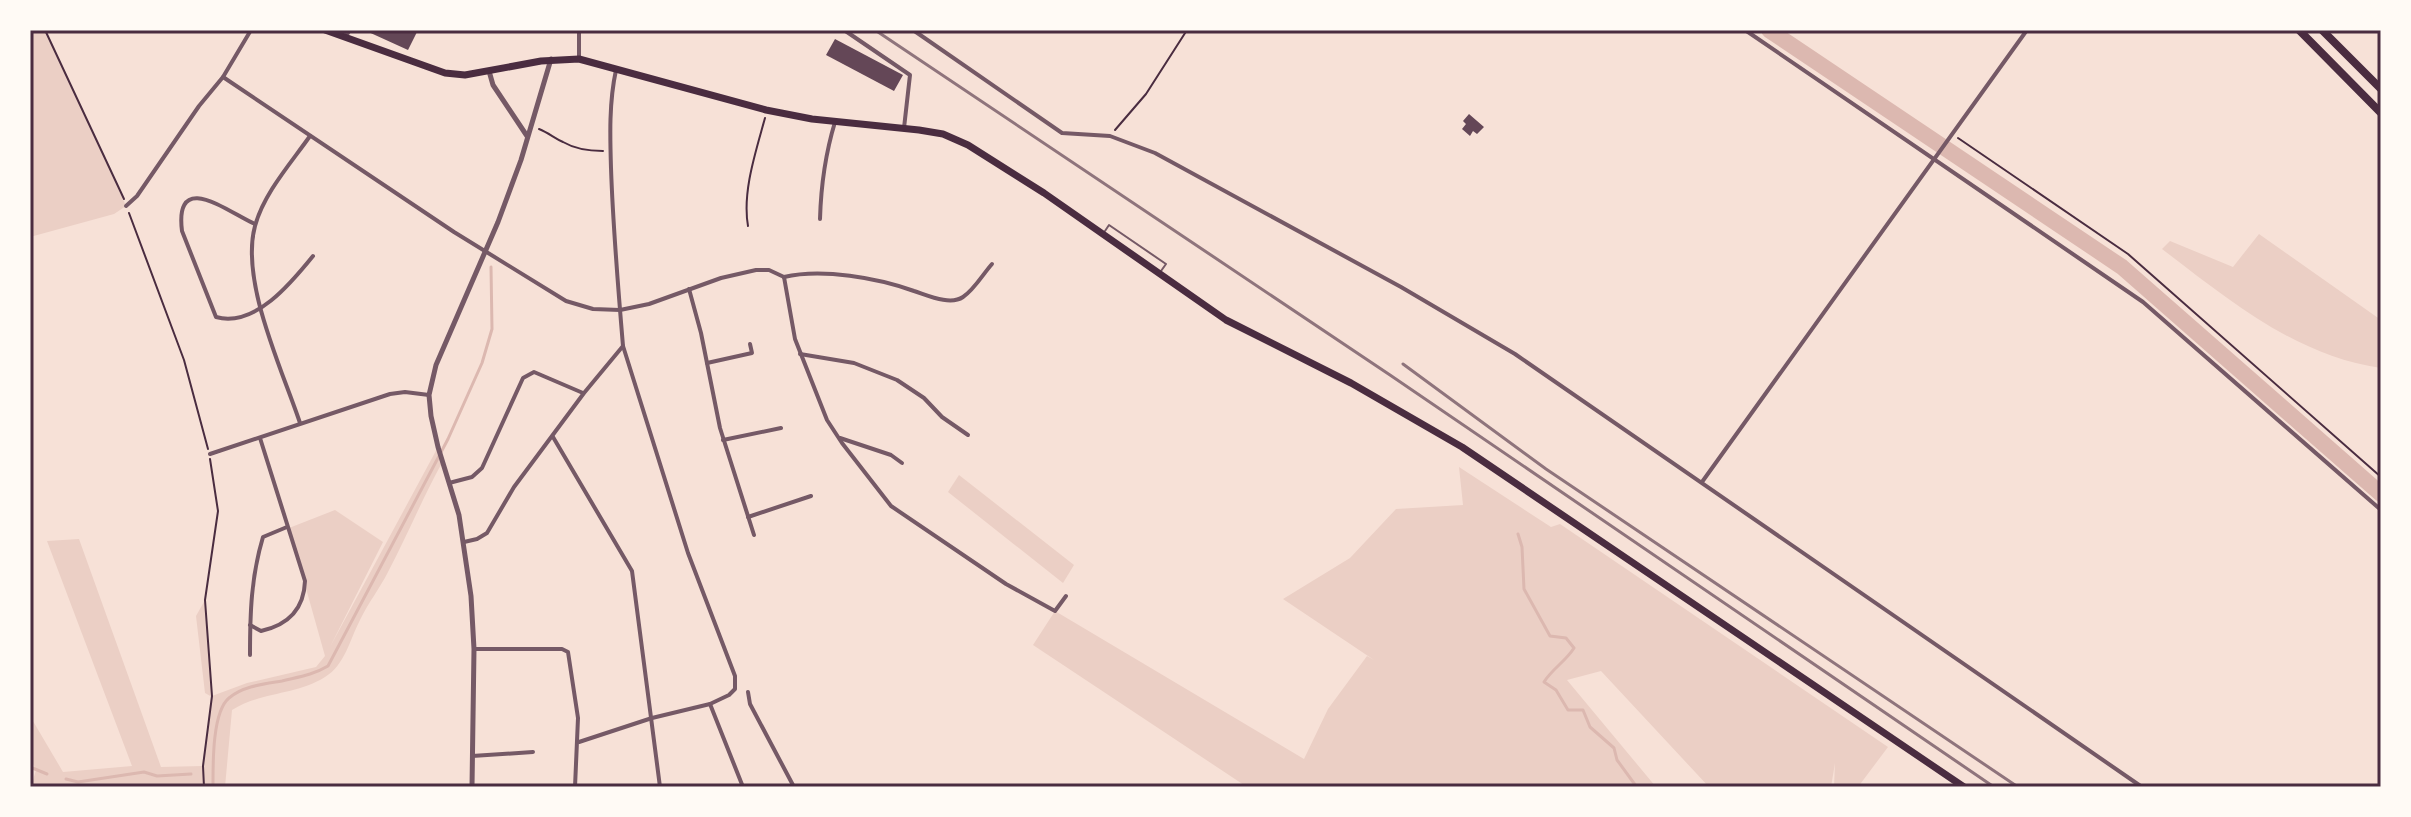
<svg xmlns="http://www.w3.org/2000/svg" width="2411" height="817" font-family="Lora,serif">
	<rect width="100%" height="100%" fill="#f7e1d7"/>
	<g fill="#ebcfc5">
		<polygon points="30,30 45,30 126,206 114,214 30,237"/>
		<path d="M2259,234L2381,320V368C2296,356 2229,300 2162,249L2170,241L2233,267Z"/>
		<path d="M438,447L443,461C423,497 407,536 388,572C380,588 368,603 360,620C350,639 345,665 325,677C297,695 260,692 232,710L225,787H182L181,784L150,787H31L36,770L30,759V716L63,772L132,766L47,541L79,539L161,767L202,766L212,697L205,693L196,616L205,600L212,696L247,683L316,667L325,656L289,528L335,510L383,542L330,647Z"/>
		<polygon points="1459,467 1551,527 1560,524 1888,747 1858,787 1834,787 1835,763 1831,787 1709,787 1601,671 1567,680 1656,787 1247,787 1033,645 1055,611 1304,759 1328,709 1367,656 1374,660 1283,599 1350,558 1396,509 1463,505"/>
		<polygon points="959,475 1074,565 1063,583 948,492"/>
	</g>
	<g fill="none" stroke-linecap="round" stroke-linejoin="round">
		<g stroke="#dcb8b0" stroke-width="3">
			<path d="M1518,534L1522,547L1524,589L1550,636L1566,638L1574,648C1566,661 1552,669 1544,682L1556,690L1568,710H1583L1590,727L1614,748L1617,760L1636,786L1645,787"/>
			<polyline points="30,767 47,774"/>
			<polyline points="66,779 78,782 144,772 157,776 191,774"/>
			<path d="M213,787C213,765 212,712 229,698C243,686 264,684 282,681C298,677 313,675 328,666L448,439L482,363L492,329L491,267"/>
		</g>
		<polyline stroke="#dcb8b0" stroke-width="16" points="1769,30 2122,267 2381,494"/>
	</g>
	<g fill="#644757">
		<polygon points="364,30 404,32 418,30 408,50"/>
		<polygon points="835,39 903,75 894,91 826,55"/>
		<polygon points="1469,114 1484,127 1477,134 1473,131 1470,136 1462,129 1466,124 1463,121"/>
	</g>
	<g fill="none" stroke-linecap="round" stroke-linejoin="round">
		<g stroke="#4a2c40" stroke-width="2">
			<polyline points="45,30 124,199"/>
			<path d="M539,129C549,133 554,138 563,142C575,149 589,151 603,151"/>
			<polyline points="1115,130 1146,94 1187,30"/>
			<polyline points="1958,138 2128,254 2381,477"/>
			<polyline points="129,213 184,360 208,449"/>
			<path d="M748,226C742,192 756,151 765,118"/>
			<polyline points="204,787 203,766 212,696 205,600 218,511 210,459"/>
		</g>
		<polyline stroke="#755966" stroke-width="2" points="1105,231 1109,225 1166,264 1161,271"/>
		<g stroke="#755966" stroke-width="4">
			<polyline points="579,30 579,59"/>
			<polyline points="844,30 910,75 904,128"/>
			<polyline points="913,30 1062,133 1110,136 1155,153 1401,287 1515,354 2142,787"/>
			<polyline points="1745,30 2143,302 2381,510"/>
			<polyline points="223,77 454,232 566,301 593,309 620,310 649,304 721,278 756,270 769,270 784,277"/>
			<polyline points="126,206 137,196 199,106 223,77 251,30"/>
			<path d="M820,219C821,184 825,155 835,122"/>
			<path d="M255,224C232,215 174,167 182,231L216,317C255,328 292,282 313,256"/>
			<polyline points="784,277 795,339 827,420 842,443 891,506 1006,584 1055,611 1066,596"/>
			<path d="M784,277C822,268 878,278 914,291C927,295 950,306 963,297C974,290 983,274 992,264"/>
			<polyline points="689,289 701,333 720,428 754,535"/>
			<polyline points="800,354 854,363 897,380 924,398 942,417 968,435"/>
			<polyline points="707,363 752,353 750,344"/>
			<path d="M300,423C282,369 240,281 255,226C264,193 291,163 310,136"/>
			<polyline points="553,437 632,571 660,787"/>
			<polyline points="840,438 891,455 902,463"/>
			<polyline points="723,440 781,428"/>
			<polyline points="210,454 390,394 405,392 429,395"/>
			<polyline points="1702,482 2027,30"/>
			<polyline points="449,483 472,477 482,468 523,378 534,372 583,393"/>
			<polyline points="748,517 811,496"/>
			<path d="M464,542L477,539L487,533L514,487L584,393L623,346C618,287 613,228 611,168C610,136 609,102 616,70"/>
			<path d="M250,625L261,631C288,625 304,609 305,581L260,438"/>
			<polyline points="474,649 562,649 568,652 578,718 575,787"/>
			<path d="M250,655C250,614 251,577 263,537L287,527"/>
			<polyline points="748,692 750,704 794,787"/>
			<polyline points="710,704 743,787"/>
			<polyline points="579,742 652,718 710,704 729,695 735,689 735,676 688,553 623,346"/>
			<polyline points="472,756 533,752"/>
		</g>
		<g stroke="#755966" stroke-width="5">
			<polyline points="345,37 349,30"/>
			<polyline points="489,71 493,85 527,136"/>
			<polyline points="472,787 474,649 471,596 459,515 438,447 431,416 429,395 436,365 498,222 521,160 551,59"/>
		</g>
		<polyline stroke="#4a2c40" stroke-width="7" points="325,30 445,73 465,75 541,61 579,59 766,110 812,119 919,130 943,134 968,145 1044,193 1226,320 1351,383 1462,447 1964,787"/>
		<g stroke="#4a2c40" stroke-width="8">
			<polyline points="2299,30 2381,113"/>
			<polyline points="2322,30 2381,89"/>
		</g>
		<g stroke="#8f747c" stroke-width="3">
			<polyline points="875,30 1390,375 1994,787"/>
			<polyline points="1403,364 1546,469 2018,787"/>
		</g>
	</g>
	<rect width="2411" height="817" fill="none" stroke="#fffaf5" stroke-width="64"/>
	<rect x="32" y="32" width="2347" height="753" fill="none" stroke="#4a2c40" stroke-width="3"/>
</svg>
